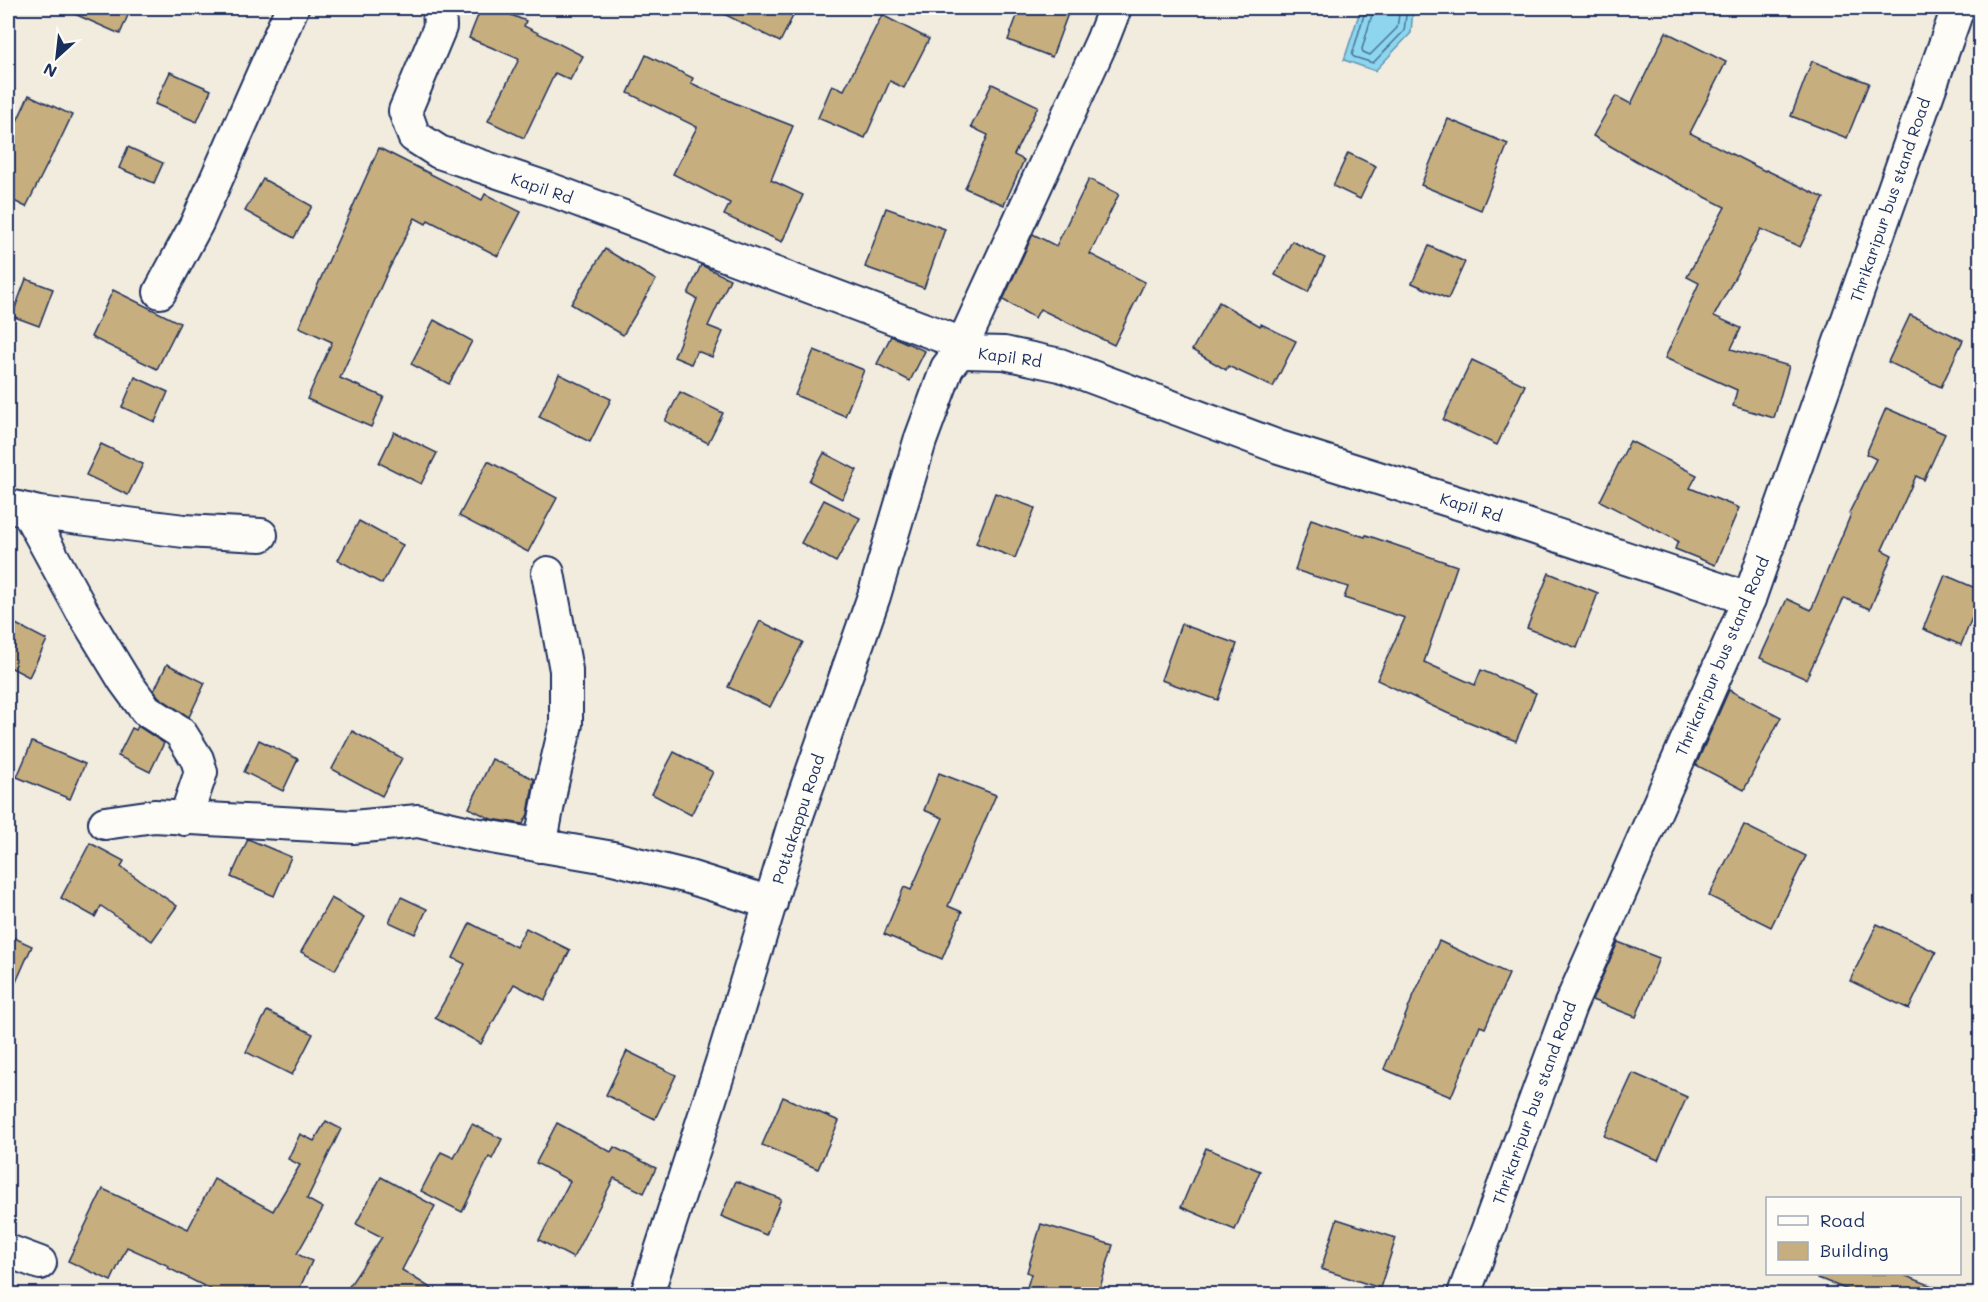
<svg xmlns="http://www.w3.org/2000/svg" width="1988" height="1302" font-family="Mali,sans-serif">
	<rect width="100%" height="100%" fill="#f2ecdf"/>
	<filter id="ink" filterUnits="userSpaceOnUse"><feTurbulence type="fractalNoise" baseFrequency=".0167" numOctaves="2"/><feDisplacementMap in="SourceGraphic" scale="12" xChannelSelector="R" yChannelSelector="G"/><feConvolveMatrix kernelMatrix="1 2 1 2 8 2 1 2 1" color-interpolation-filters="sRGB"/></filter>
	<g filter="url(#ink)">
		<polygon fill="#8dd6ee" stroke="#5f93b4" stroke-width="1.5" points="1361,8 1413,8 1411,33 1375,71 1344,60"/>
		<g fill="none" stroke-linecap="round" stroke-linejoin="round">
			<g stroke="#497298" stroke-width="1.5">
				<polyline points="1366,8 1352,55 1354,57 1373,63 1404,31 1407,8"/>
				<polyline points="1374,8 1362,49 1363,52 1370,55 1397,28 1400,8"/>
			</g>
		</g>
		<g fill="#c7ae7e" stroke="#1b2f5e" stroke-width="1.5">
			<polygon points="61,8 131,8 120,34"/>
			<polygon points="481,8 494,8 526,21 524,26 583,56 570,80 555,73 524,138 488,121 519,59 469,38"/>
			<polygon points="712,8 797,8 780,42"/>
			<polygon points="1020,8 1070,8 1052,57 1008,40"/>
			<polygon points="882,15 929,39 904,88 890,81 865,138 818,118 832,85 844,90"/>
			<polygon points="1666,32 1726,62 1690,133 1765,171 1766,170 1824,198 1800,247 1761,229 1714,316 1741,328 1731,349 1789,366 1774,418 1733,406 1737,390 1665,358 1699,283 1687,277 1725,207 1650,169 1593,136 1616,96 1631,104"/>
			<polygon points="646,55 693,78 691,83 737,104 793,126 771,180 803,195 782,242 724,215 730,203 673,174 697,127 628,93"/>
			<polygon points="1812,61 1869,83 1847,138 1791,116"/>
			<polygon points="170,72 211,90 197,122 155,104"/>
			<polygon points="992,84 1038,106 1014,155 1024,160 1004,205 965,188 988,135 971,127"/>
			<polygon points="29,95 72,115 54,153 53,153 26,207 8,198 8,141"/>
			<polygon points="1448,119 1508,144 1481,210 1421,185"/>
			<polygon points="128,147 163,163 154,183 119,168"/>
			<polygon points="379,148 482,200 485,194 521,212 498,256 428,220 426,224 415,218 387,273 340,378 384,397 371,427 307,399 332,342 299,327"/>
			<polygon points="1348,153 1376,166 1360,199 1333,186"/>
			<polygon points="263,179 312,206 294,238 245,211"/>
			<polygon points="1089,179 1119,194 1090,254 1145,282 1114,345 1040,309 1035,318 1003,300 1033,234 1056,246"/>
			<polygon points="886,208 945,229 924,288 865,267"/>
			<polygon points="1292,241 1325,258 1308,292 1275,275"/>
			<polygon points="1429,246 1465,262 1448,299 1412,283"/>
			<polygon points="605,249 656,280 623,335 571,304"/>
			<polygon points="701,265 730,279 708,326 723,332 712,357 697,351 691,364 674,357 697,299 688,294"/>
			<polygon points="26,279 53,289 39,326 12,316"/>
			<polygon points="113,290 180,323 157,369 91,337"/>
			<polygon points="1219,302 1260,326 1261,324 1296,341 1273,387 1228,366 1226,370 1192,350"/>
			<polygon points="1910,315 1963,340 1941,387 1888,362"/>
			<polygon points="434,320 472,341 449,384 411,364"/>
			<polygon points="891,336 925,351 910,381 877,364"/>
			<polygon points="814,350 864,370 845,416 795,395"/>
			<polygon points="1472,360 1525,385 1497,445 1443,420"/>
			<polygon points="559,374 611,399 590,442 539,417"/>
			<polygon points="135,377 168,392 155,422 122,407"/>
			<polygon points="680,392 723,413 708,443 665,421"/>
			<polygon points="1886,408 1945,434 1924,480 1916,476 1882,550 1892,555 1870,609 1844,598 1806,679 1760,658 1787,599 1811,610 1851,514 1849,513 1876,459 1866,454"/>
			<polygon points="394,432 437,453 421,484 379,463"/>
			<polygon points="1630,441 1697,475 1690,488 1739,508 1715,565 1675,549 1678,541 1600,501"/>
			<polygon points="101,444 143,464 128,495 86,475"/>
			<polygon points="824,453 857,470 842,499 809,481"/>
			<polygon points="488,461 557,498 528,552 459,516"/>
			<polygon points="995,493 1035,508 1015,558 976,543"/>
			<polygon points="824,500 860,518 836,562 801,543"/>
			<polygon points="1311,519 1365,537 1366,535 1457,566 1424,662 1475,685 1481,670 1536,693 1516,741 1447,713 1377,680 1405,618 1344,598 1348,587 1295,570"/>
			<polygon points="359,521 403,545 382,584 338,560"/>
			<polygon points="1549,573 1598,593 1577,648 1527,628"/>
			<polygon points="1945,575 1980,590 1980,598 1961,645 1923,629"/>
			<polygon points="8,620 47,640 29,677 8,666"/>
			<polygon points="760,621 803,642 770,707 728,687"/>
			<polygon points="1181,624 1237,644 1218,700 1161,680"/>
			<polygon points="167,664 205,683 189,717 159,697 154,691"/>
			<polygon points="1729,690 1781,717 1744,790 1696,765"/>
			<polygon points="138,726 164,743 150,772 118,756 132,728 136,730"/>
			<polygon points="352,731 402,758 382,796 332,769"/>
			<polygon points="259,740 298,759 283,791 244,772"/>
			<polygon points="32,742 85,764 70,799 17,777"/>
			<polygon points="674,752 713,772 691,815 652,794"/>
			<polygon points="492,759 534,779 528,814 523,824 491,819 469,808"/>
			<polygon points="939,773 996,795 948,906 962,912 942,959 884,934 904,887 911,890 943,818 924,810"/>
			<polygon points="1744,825 1806,856 1771,927 1709,896"/>
			<polygon points="248,839 291,857 274,896 231,877"/>
			<polygon points="90,843 124,861 121,867 177,906 152,941 101,906 95,917 61,898"/>
			<polygon points="401,897 427,909 415,934 389,922"/>
			<polygon points="331,898 365,917 335,970 301,952"/>
			<polygon points="470,923 516,947 526,928 570,950 545,1000 514,984 481,1044 435,1018 465,964 453,958"/>
			<polygon points="1877,924 1936,952 1909,1009 1850,981"/>
			<polygon points="8,935 32,946 8,1000"/>
			<polygon points="1439,941 1509,974 1485,1028 1480,1026 1451,1097 1384,1069 1412,999"/>
			<polygon points="1618,942 1659,958 1636,1017 1592,1000"/>
			<polygon points="267,1011 313,1034 292,1075 246,1052"/>
			<polygon points="627,1051 676,1075 655,1119 606,1095"/>
			<polygon points="1633,1073 1687,1097 1658,1160 1604,1136"/>
			<polygon points="783,1097 839,1121 818,1169 762,1145"/>
			<polygon points="326,1121 341,1129 307,1199 323,1208 297,1254 312,1261 297,1294 220,1294 168,1268 169,1266 127,1247 111,1281 68,1261 103,1189 188,1229 214,1179 273,1211 300,1165 288,1159 300,1134 314,1141"/>
			<polygon points="557,1123 611,1152 614,1147 656,1168 644,1193 614,1178 573,1258 539,1240 570,1181 536,1163"/>
			<polygon points="472,1124 502,1139 492,1159 489,1157 462,1212 421,1191 441,1152 454,1158"/>
			<polygon points="1206,1148 1260,1171 1235,1230 1181,1207"/>
			<polygon points="381,1177 435,1206 402,1270 440,1294 344,1294 382,1237 356,1224"/>
			<polygon points="736,1181 781,1199 766,1235 721,1216"/>
			<polygon points="1337,1219 1396,1238 1380,1288 1321,1269"/>
			<polygon points="1041,1224 1113,1245 1098,1294 1025,1294 1031,1274 1027,1272"/>
			<polygon points="1808,1274 1901,1274 1951,1293 1950,1294 1858,1294"/>
		</g>
		<g fill="none" stroke-linecap="round" stroke-linejoin="round">
			<g stroke="#1b2f5e" stroke-width="36">
				<g id="minor">
					<polyline points="439,8 440,27 405,111 414,136 439,152 549,189 963,344 963,352 1004,353 1060,365 1279,447 1490,513 1749,599"/>
					<polyline points="160,292 197,223 292,8"/>
					<polyline points="963,344 1102,41 1115,8"/>
					<polyline points="14,507 39,513 184,531 261,535"/>
					<polyline points="27,510 82,611 124,680 146,710 180,732 197,759 201,772 185,819"/>
					<polyline points="105,823 154,816 353,827 418,821 474,834 613,858 689,877 771,903"/>
					<polyline points="540,846 552,783 566,724 566,670 548,573"/>
					<polyline points="8,1251 40,1263"/>
					<polyline points="647,1294 723,1059 794,824 874,596 920,441 947,368 956,356 963,352"/>
					<polyline points="1464,1294 1570,1006 1749,599 1958,8"/>
				</g>
			</g>
			<use href="#minor" stroke="#fdfcf7" stroke-width="32"/>
		</g>
	</g>
	<g text-anchor="middle" stroke-width="5" stroke-linejoin="round" paint-order="stroke">
		<g font-size="16" fill="#1b2f5e" stroke="#fdfcf7">
			<text transform="translate(542 188) rotate(19)" y="6">Kapil Rd</text>
			<text transform="translate(1890 200) rotate(-71)" y="6">Thrikaripur bus stand Road</text>
			<text transform="translate(1010 357) rotate(8)" y="6">Kapil Rd</text>
			<text transform="translate(1471 507) rotate(17)" y="6">Kapil Rd</text>
			<text transform="translate(1722 656) rotate(-67)" y="6">Thrikaripur bus stand Road</text>
			<text transform="translate(798 819) rotate(-72)" y="6">Pottakappu Road</text>
			<text transform="translate(1534 1103) rotate(-70)" y="6">Thrikaripur bus stand Road</text>
		</g>
	</g>
	<rect width="1988" height="1302" fill="none" stroke="#fdfcf7" stroke-width="30"/>
	<rect x="15" y="15" width="1958" height="1272" fill="none" stroke="#1b2f5e" stroke-width="2" filter="url(#ink)"/>
	<rect x="1766" y="1197" width="195" height="78" fill="#fdfcf7" stroke="#a3aaba" stroke-width="1.5"/>
	<rect x="1778" y="1216" width="30" height="9" fill="#fdfcf7" stroke="#a3aaba" stroke-width="1.5"/>
	<text x="1820" y="1227" font-size="18" fill="#1b2f5e">Road</text>
	<rect x="1778" y="1242" width="30" height="18" fill="#c7ae7e" stroke="#a3aaba" stroke-width="1.5"/>
	<text x="1820" y="1257" font-size="18" fill="#1b2f5e">Building</text>
	<g transform="translate(57 57) rotate(207)" stroke="#fdfcf7" stroke-width="4.5" paint-order="stroke">
	<path d="M0-4.5L10 22L0 15L-10 22Z" fill="#1b2f5e"/>
	<text y="-9" font-size="16" font-weight="bold" text-anchor="middle" fill="#1b2f5e">N</text>
	</g>
</svg>
